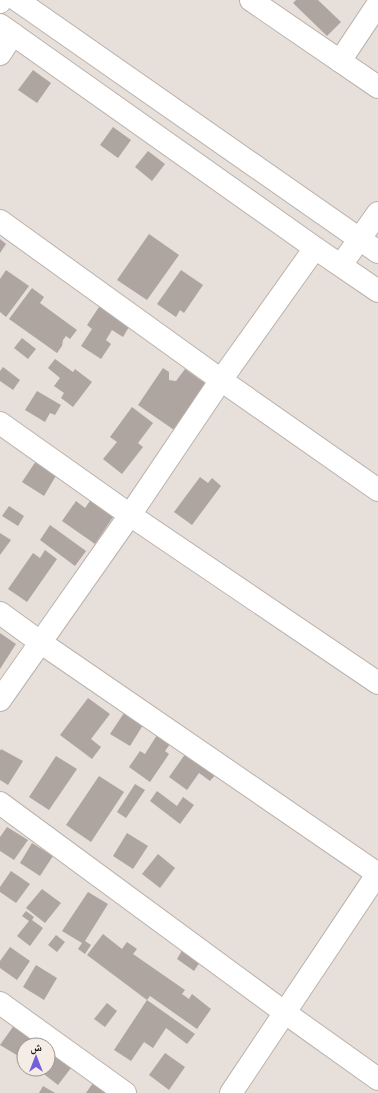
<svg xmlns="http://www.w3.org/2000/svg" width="378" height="1093" font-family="Georgia,'Noto Naskh Arabic',serif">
	<rect width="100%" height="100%" fill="#e7dfd9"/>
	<g fill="#aea5a0">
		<polygon points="296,0 318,0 341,22 327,36 293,3"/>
		<polygon points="33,70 51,83 37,103 18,90"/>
		<polygon points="113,127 131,140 118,158 100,145"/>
		<polygon points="148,151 165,164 152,181 135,167"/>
		<polygon points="149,234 179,255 147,300 117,280"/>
		<polygon points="0,239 6,244 0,253"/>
		<polygon points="6,270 29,286 6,317 0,312 0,279"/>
		<polygon points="181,270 203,285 184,313 180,310 176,317 157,304"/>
		<polygon points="32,288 44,297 40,303 77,330 70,339 66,336 63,340 62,346 57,353 9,319"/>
		<polygon points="103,301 133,320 123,337 112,330 106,340 111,344 101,359 81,346 92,329 87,325"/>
		<polygon points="22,338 36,349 28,359 14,348"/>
		<polygon points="55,359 73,372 75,369 92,382 73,407 61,398 64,393 54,386 60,378 48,368"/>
		<polygon points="3,367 20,380 13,390 0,381 0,371"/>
		<polygon points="163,368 169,372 169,380 176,381 185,369 209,386 177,432 138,405"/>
		<polygon points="37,391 61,405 55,415 50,413 45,422 25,410"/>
		<polygon points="132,407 153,423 138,443 143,447 122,474 103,459 117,442 110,437"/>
		<polygon points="36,461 57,474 44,496 22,482"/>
		<polygon points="200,477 208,483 212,478 221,486 192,525 174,512"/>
		<polygon points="92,498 115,514 95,544 62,521 76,501 85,508"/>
		<polygon points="9,506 24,516 18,526 2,516"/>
		<polygon points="50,525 86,551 75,566 40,540"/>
		<polygon points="0,533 11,540 0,555"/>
		<polygon points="45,550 57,559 27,602 8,589 33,553 40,558"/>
		<polygon points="0,633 16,644 0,669"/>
		<polygon points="88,698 110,714 91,739 101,747 92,759 60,735"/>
		<polygon points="124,713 143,725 130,746 110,734"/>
		<polygon points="157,735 170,744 165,751 169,754 150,782 129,767 140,751 145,754"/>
		<polygon points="1,749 23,761 8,785 0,780 0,751"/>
		<polygon points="186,753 216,774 210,781 199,773 187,790 169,777"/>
		<polygon points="56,756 77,769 49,810 29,797"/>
		<polygon points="99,776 124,792 91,842 66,825"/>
		<polygon points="135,784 145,790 126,818 117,812"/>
		<polygon points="157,791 177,806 183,797 194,805 180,824 150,801"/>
		<polygon points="7,827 28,840 14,860 0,851 0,837"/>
		<polygon points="127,833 148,846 133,869 113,856"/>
		<polygon points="32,843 53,856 40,876 20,863"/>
		<polygon points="158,854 175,868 160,888 142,874"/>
		<polygon points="11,871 30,884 16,903 0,892 0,887"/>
		<polygon points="42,889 61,903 45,923 26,908"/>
		<polygon points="88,892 108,904 85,941 91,945 85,954 78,949 82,943 62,931"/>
		<polygon points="26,911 34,917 32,920 43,928 30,946 17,936 29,921 22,916"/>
		<polygon points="103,934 122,949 127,942 137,949 133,954 185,990 182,994 189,999 192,994 211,1009 197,1029 150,996 147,1000 87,955"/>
		<polygon points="56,935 65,942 57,952 48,945"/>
		<polygon points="10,947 30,961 17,980 0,968 0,961"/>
		<polygon points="184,947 202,959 194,971 177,959"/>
		<polygon points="36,965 57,978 44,1000 23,987"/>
		<polygon points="147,1000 195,1034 187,1044 166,1028 153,1048 144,1042 131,1061 114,1050"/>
		<polygon points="107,1003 117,1011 105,1027 94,1019"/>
		<polygon points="15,1024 34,1036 28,1045 24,1045 24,1052 20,1057 0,1045"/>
		<polygon points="55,1050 74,1064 58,1085 40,1071 41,1069 48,1069 48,1060"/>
		<polygon points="165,1053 185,1067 169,1090 149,1075"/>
		<polygon points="95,1080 113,1093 86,1093"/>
		<polygon points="43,1086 55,1093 39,1093"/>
	</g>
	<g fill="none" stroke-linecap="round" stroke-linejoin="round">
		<g stroke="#bbb2ad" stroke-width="24">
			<g id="minor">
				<polyline points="251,0 378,87"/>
				<polyline points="0,2 1,0"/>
				<polyline points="0,54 13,34"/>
				<polyline points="340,61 378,4"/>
				<polyline points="0,221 221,380 378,490"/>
				<polyline points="341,265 378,213"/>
				<polyline points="0,423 130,515 378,683"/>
				<polyline points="0,613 40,642 378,874"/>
				<polyline points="0,700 130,515 221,380 315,248"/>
				<polyline points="0,803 284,1012 378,1079"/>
				<polyline points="0,1003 125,1093"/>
				<polyline points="231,1093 378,873"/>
			</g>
		</g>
		<g stroke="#bbb2ad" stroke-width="24">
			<g id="tertiary">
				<polyline points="17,0 378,252"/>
				<polyline points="0,25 315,248 378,291"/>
			</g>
		</g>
		<use href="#minor" stroke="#fff" stroke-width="22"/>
		<use href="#tertiary" stroke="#fff" stroke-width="22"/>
	</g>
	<g transform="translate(36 1057)"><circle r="19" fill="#f5ece6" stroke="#9a948f"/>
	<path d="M0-3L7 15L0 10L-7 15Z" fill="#7361db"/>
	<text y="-6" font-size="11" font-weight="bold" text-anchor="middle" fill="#120f0d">ش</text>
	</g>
</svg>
